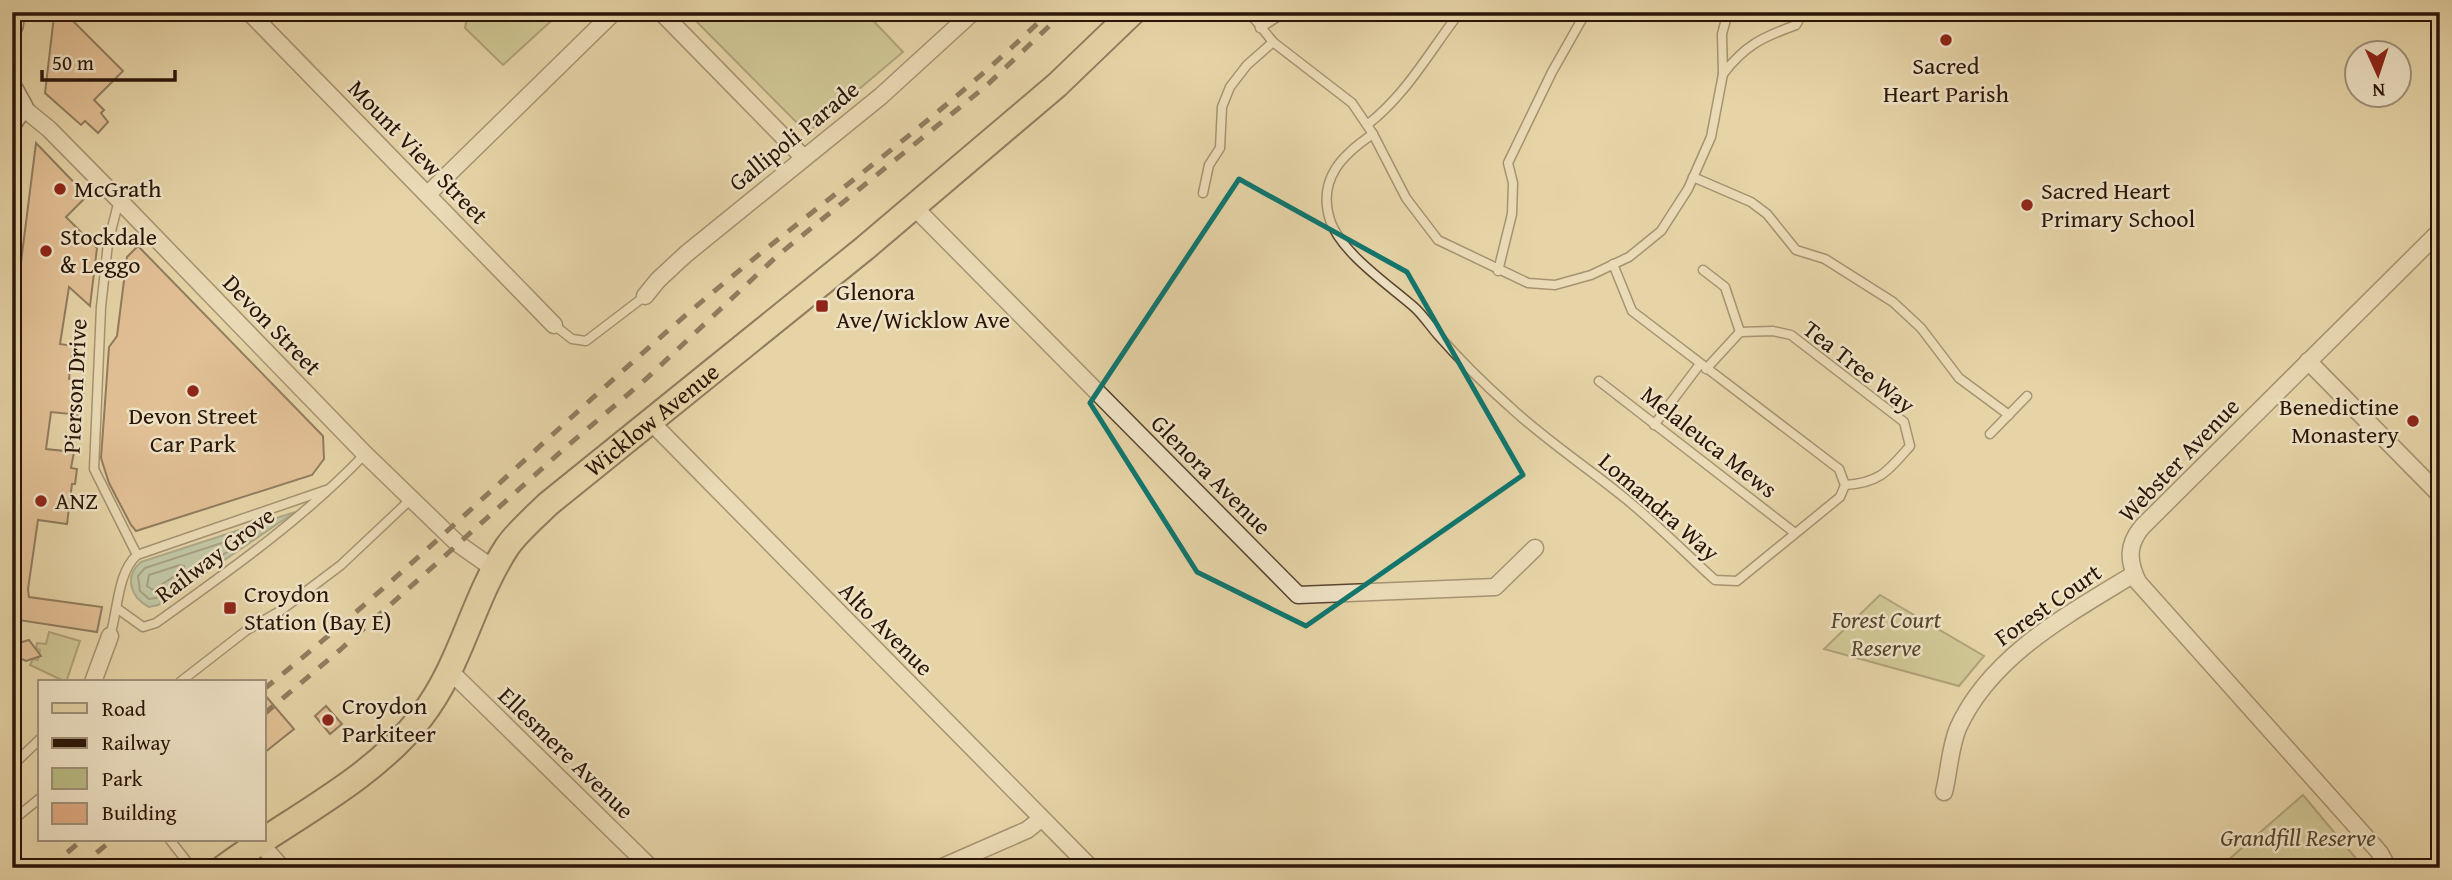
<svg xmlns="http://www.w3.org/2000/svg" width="2452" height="880" font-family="'Gentium Book Plus',serif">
	<rect width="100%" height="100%" fill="#e6d4a7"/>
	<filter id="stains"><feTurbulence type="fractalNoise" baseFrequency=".00286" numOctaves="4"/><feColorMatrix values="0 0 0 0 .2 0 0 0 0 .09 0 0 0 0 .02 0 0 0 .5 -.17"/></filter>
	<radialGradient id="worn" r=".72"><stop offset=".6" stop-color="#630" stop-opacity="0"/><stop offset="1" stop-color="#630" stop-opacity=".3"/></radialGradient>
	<g fill="#b9bc84" stroke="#726846" stroke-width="2">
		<polygon points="468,12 561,12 503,65 465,28"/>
		<polygon points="704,12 865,12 903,52 807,133 695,20"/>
		<polygon points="1880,595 1984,656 1959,686 1824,649"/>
		<polygon points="49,632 80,641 66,682 30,665 33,659 38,660 40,650 36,648 37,643 46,644"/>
		<polygon points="2303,795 2364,868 2219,868"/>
	</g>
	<path fill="#97b9a3" stroke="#6b7765" stroke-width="2" d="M295,512L158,605L149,607C130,597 124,576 141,562Z"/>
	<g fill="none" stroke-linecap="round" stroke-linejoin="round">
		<g stroke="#606756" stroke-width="2">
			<polygon points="234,539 239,540 238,545 156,598 149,599 140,591 138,576 145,568"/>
			<polygon points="180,565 184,566 184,570 153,590 147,586 149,575"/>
		</g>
	</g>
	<g fill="#dfaa81" stroke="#2a1508" stroke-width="2">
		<polygon points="54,16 69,17 123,71 94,100 104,110 101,113 108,122 98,133 85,121 81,125 45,93"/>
		<polygon points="36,143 87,196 66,217 97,248 90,306 69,287 60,344 73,346 69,379 85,382 80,415 51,412 46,449 74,452 71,468 77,469 75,484 72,484 67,524 38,520 28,589 29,597 102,607 97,632 12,619 12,279 14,268 20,270"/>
		<polygon points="138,246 323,436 324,459 312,475 136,531 131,525 109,483 101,458 109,347 117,336 127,257"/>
		<polygon points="29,640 41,656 26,661 15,656 12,645"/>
		<polygon points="264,694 294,729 264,753"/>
		<polygon points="326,706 342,724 330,734 315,716"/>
	</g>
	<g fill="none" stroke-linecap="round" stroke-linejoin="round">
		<g stroke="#594530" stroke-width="11">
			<g id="lane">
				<polyline points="1249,12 1273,42 1352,103 1373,134 1406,198 1438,240 1528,283 1555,285 1591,275 1629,257 1661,231 1688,189 1711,137 1723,74 1722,34 1728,12"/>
				<polyline points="1260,28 1285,12"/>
				<path d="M1723,74C1745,45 1763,37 1796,25L1803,12"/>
				<path d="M1367,125C1407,94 1429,52 1460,12"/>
				<path d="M1373,134C1343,154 1317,179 1330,220C1341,253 1389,285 1414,307C1423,315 1430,326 1438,335C1460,360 1484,384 1509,406C1544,439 1584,465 1621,495C1654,521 1684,552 1715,580L1737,581L1840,497L1845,485L1839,469L1632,311L1613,264"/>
				<polyline points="1693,177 1751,202 1767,214 1796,250 1825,259 1893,302 1921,328 1959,378 2009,415"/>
				<polyline points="1203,193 1209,165 1220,148 1222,107 1230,87 1247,65 1273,42"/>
				<polyline points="119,200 108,243 101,307 94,469 137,555"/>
				<polyline points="1703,270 1725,287 1740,332"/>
				<polyline points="1498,271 1512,214 1513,183 1508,163 1552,72 1586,12"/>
				<polyline points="554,325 572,339 586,341 645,296"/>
				<path d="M1706,369L1740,332L1773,331L1791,335L1904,422L1910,446C1888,471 1880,483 1845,485"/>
				<polyline points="1599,381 1795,533"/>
				<polyline points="1654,425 1700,364"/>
				<polyline points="1990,434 2027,396"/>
				<path d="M118,609L143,627L156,623C229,571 303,519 365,454"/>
				<path d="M110,636C118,611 117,573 137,555L326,490"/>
				<polyline points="180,682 247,630 280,611 341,565 411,499"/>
				<polyline points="12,766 40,739"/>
				<polyline points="12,821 40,798"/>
				<polyline points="170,840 192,868"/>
			</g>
		</g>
		<g stroke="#594530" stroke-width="19">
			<g id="street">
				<polyline points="249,12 554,325"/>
				<polyline points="661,12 803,157"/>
				<polyline points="22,107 49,129 119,200 365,454 457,543 494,569"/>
				<polyline points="429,193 614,12"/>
				<polyline points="914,207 1298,595 1495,587 1535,548"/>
				<polyline points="645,296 658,280 686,254 881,96 973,12"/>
				<polyline points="2308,361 2440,495"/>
				<polyline points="650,421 1091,868"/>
				<polyline points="450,671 651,868"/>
				<polyline points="93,682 110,636"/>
				<path d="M1944,792C1949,772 1950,747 1958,728C1991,655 2069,614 2134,574"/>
				<polyline points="260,843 282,868"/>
				<polyline points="940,868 1027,830 1041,819"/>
				<path d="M2388,868L2380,853L2138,582C2128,561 2127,545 2142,527L2440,231"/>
			</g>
		</g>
		<g stroke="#2a1508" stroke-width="24">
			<g id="secondary">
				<polyline points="12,26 14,12"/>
				<polyline points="12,89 22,107 12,121"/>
			</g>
		</g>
		<g stroke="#2a1508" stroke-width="28">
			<g id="primary">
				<path id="s1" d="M223,868C289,819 370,782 421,717C461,666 472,600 507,547C518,531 534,518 548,504L865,248L1057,85L1133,12"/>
			</g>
		</g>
		<use href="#lane" stroke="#efe3c6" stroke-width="8"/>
		<use href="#street" stroke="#efe3c6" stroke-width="16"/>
		<use href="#secondary" stroke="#efe3c6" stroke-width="21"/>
		<use href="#primary" stroke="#e6d4a7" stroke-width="24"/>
		<g stroke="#2a1508" stroke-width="5" stroke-dasharray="12 12" stroke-linecap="butt">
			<path d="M264,689C406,575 534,448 671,328C792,222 928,130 1044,17"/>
			<polyline points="264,714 340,650 566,447 646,379 777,256 986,86 1064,12"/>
			<polyline points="49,868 82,840"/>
			<polyline points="78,868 112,840"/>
		</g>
	</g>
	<path d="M0 0H2452V880H0ZM1239,179L1407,272L1523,475L1306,626L1197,572L1090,403Z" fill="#e6d4a7" fill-opacity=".55" fill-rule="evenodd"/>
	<path fill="none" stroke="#0f766e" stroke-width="5" stroke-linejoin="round" d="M1239,179L1407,272L1523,475L1306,626L1197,572L1090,403Z"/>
	<g fill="#8f2418" stroke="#efe3c6" stroke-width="2.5">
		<circle cx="1946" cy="40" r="7"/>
		<circle cx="60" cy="189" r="7"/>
		<circle cx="2027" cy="205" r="7"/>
		<circle cx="46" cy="251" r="7"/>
		<rect x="815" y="299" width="14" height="14" rx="3.5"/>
		<circle cx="193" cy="391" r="7"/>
		<circle cx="2413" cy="421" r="7"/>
		<circle cx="41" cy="501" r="7"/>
		<rect x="223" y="601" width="14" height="14" rx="3.5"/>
		<circle cx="328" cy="720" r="7"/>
	</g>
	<g text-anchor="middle" stroke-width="5" stroke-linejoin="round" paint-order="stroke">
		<g font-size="24" fill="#2a1508" stroke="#efe3c6" text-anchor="start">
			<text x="1946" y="74" text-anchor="middle">Sacred<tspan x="1946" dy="28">Heart Parish</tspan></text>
			<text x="74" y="197">McGrath</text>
			<text x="2041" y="199">Sacred Heart<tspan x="2041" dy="28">Primary School</tspan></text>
			<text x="60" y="245">Stockdale<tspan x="60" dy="28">&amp; Leggo</tspan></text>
			<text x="836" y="300">Glenora<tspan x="836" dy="28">Ave/Wicklow Ave</tspan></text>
			<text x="2399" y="415" text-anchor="end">Benedictine<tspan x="2399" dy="28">Monastery</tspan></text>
			<text x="193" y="424" text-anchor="middle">Devon Street<tspan x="193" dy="28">Car Park</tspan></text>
			<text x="55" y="509">ANZ</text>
			<text x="244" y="602">Croydon<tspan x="244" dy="28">Station (Bay E)</tspan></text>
			<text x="342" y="714">Croydon<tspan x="342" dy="28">Parkiteer</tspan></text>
		</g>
		<g font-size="24" fill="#2a1508" stroke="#efe3c6">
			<text transform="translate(794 136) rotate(-39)" y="8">Gallipoli Parade</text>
			<text transform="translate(418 152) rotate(46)" y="8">Mount View Street</text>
			<text transform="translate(272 325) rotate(46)" y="8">Devon Street</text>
			<text transform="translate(1859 367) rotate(38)" y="8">Tea Tree Way</text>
			<text transform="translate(75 386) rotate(-87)" y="8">Pierson Drive</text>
			<text dy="8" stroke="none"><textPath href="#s1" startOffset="634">Wicklow Avenue</textPath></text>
			<text transform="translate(1709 442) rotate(38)" y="8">Melaleuca Mews</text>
			<text transform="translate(2179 460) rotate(-46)" y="8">Webster Avenue</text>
			<text transform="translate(1211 475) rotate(45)" y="8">Glenora Avenue</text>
			<text transform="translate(1659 507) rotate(41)" y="8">Lomandra Way</text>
			<text transform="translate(215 555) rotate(-37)" y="8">Railway Grove</text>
			<text transform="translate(2048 605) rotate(-35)" y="8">Forest Court</text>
			<text transform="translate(886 629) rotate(45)" y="8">Alto Avenue</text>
			<text transform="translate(566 753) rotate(44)" y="8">Ellesmere Avenue</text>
		</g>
		<g font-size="24" font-style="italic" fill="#55472d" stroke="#efe3c6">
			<text x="1886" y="628">Forest Court<tspan x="1886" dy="28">Reserve</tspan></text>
			<text x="2298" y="846">Grandfill Reserve</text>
		</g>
	</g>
	<rect width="2452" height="880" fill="none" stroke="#e6d4a7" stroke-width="42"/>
	<rect x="14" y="14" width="2424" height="852" fill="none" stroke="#2a1508" stroke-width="3.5"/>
	<rect x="21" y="21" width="2410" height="838" fill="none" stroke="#2a1508" stroke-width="2"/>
	<rect x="38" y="680" width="228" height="161" fill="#efe3c6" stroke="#a0917a" stroke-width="2"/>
	<rect x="52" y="703" width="35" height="10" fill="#e6d4a7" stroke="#a0917a" stroke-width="2"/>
	<text x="102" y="716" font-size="21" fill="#2a1508">Road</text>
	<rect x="52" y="738" width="35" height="10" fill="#2a1508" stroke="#a0917a" stroke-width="2"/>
	<text x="102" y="750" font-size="21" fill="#2a1508">Railway</text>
	<rect x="52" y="768" width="35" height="21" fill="#b9bc84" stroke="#a0917a" stroke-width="2"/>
	<text x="102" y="786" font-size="21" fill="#2a1508">Park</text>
	<rect x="52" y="803" width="35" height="21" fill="#dfaa81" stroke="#a0917a" stroke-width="2"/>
	<text x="102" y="820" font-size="21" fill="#2a1508">Building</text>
	<g transform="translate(2378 74) rotate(177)"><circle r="33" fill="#efe3c6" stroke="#a0917a" stroke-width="2"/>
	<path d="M0-5L12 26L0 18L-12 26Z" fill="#8f2418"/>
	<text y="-10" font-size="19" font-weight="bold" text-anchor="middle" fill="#2a1508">N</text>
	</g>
	<path d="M42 70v10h133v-10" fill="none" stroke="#2a1508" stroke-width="3.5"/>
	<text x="52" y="70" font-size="21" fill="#2a1508" stroke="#efe3c6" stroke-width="5" paint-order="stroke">50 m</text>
	<rect width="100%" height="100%" filter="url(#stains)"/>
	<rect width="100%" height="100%" fill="url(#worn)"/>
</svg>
